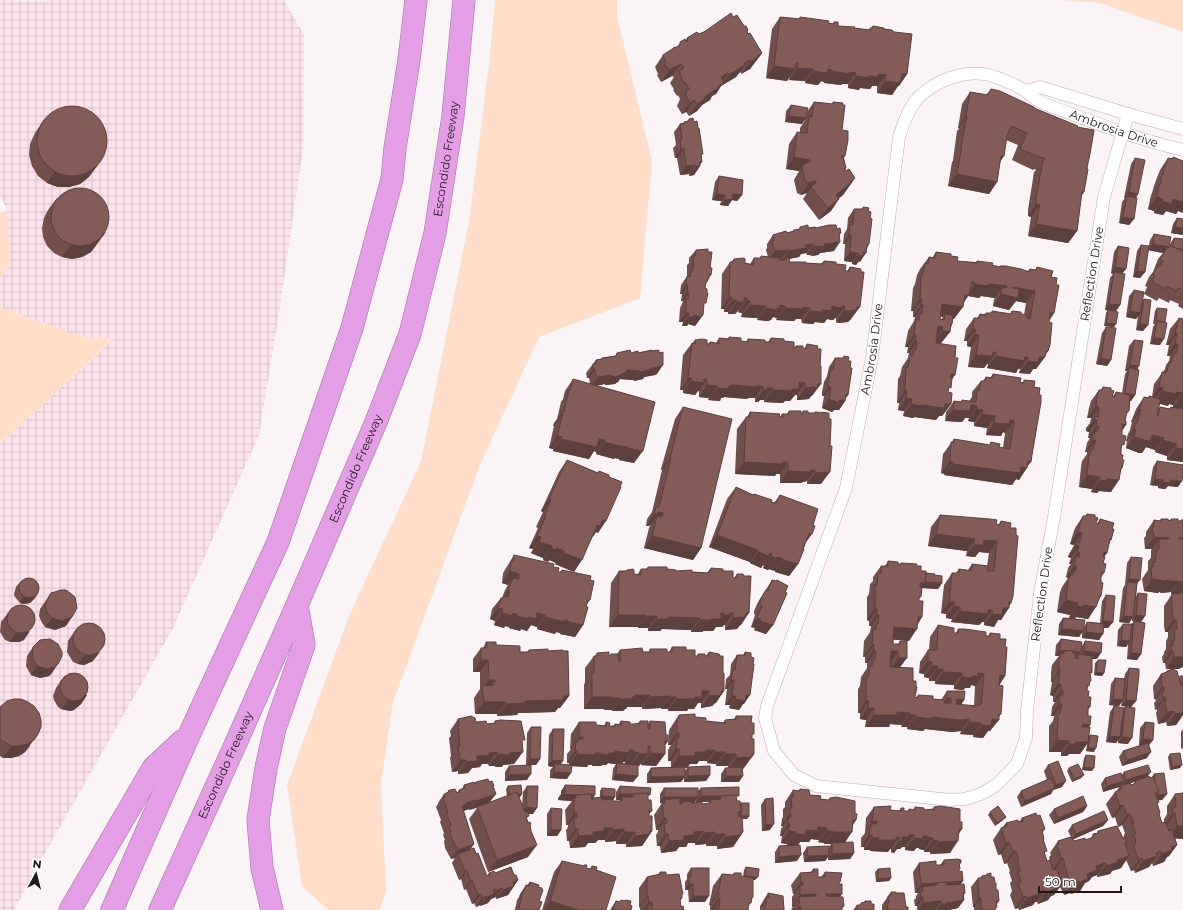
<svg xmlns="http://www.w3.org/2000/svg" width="1183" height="910" font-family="Montserrat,sans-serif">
	<defs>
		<pattern id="industrial-grid" width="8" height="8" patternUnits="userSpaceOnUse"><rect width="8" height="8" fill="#fce3eb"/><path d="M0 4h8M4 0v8" fill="none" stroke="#d8c2c9"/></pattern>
	</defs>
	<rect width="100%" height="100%" fill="#faf4f6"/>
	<polygon fill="url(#industrial-grid)" points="0,0 47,1 48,0 284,0 304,35 303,148 279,313 259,435 173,628 48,848 14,910 0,910 0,444 114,339 79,336 0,307 0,279 10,265 7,210 0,195"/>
	<g fill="#fedec8">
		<polygon points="495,0 617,0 617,16 652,161 640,298 539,337 479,467 393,702 381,783 386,892 379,910 328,910 302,886 287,785 349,616 421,461 469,221 489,64"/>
		<polygon points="1063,0 1183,0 1183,32 1100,3"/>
		<polygon points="7,210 10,265 0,279 0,213"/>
		<polygon points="0,307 79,336 114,339 0,444"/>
	</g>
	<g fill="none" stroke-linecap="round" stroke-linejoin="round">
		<g stroke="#c7a8b3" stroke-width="13">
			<g id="minor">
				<polyline points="1026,91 1040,87 1128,114 1183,129"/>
				<path id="s1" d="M1128,114L1104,197L1054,517L1040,593L1027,711L1026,738L1017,764L995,786L981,794L965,799L951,800L816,786L794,775L774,751L765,718L767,706L846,488L872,358L899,137C903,125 908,109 917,99C934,81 964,69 989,75C997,77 1019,86 1025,91C1034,96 1034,100 1045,104C1090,121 1136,139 1183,150"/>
			</g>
		</g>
		<g stroke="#a06f9e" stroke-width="23">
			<g id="motorway">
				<polyline points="70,910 153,768 182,741"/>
				<polyline points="112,910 189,735 278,542 352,328 392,179 395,148 409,60 416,0"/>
				<path id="s2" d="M160,910L235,745L297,605L376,422L410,334L435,233L453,116L464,0"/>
				<polyline points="272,910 262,868 258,820 266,768 275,728 304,645 297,605"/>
			</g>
		</g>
		<use href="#minor" stroke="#fff" stroke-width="12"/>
		<use href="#motorway" stroke="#e39ee5" stroke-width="22"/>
	</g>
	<g fill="#714f4b" fill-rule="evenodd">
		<polygon points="733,17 747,32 762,53 750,69 741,74 741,72 739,73 736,77 721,86 716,94 712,96 710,100 702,105 697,111 689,116 686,112 682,114 677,106 680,99 678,95 677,96 673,90 674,89 670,83 674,77 672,76 661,82 657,75 658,74 655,67 663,55 678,46 680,42 686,40 687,38 699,34"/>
		<polygon points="780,17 799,19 800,17 833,24 834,22 838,26 869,30 870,28 871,28 873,26 884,29 907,74 899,86 898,86 892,95 877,93 877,86 872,86 870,89 860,88 859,90 848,88 848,84 842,84 841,85 824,83 824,82 821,81 819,84 817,85 805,83 805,81 789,80 790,77 787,81 766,78 772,29"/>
		<polygon points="991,89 1077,127 1087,169 1084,192 1081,197 1077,231 1068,243 1028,236 1031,217 1028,216 1028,210 1034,172 1036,170 1034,169 1033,170 1012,160 1018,145 1006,140 1004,156 1000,162 997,182 989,194 948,186 952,162 953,161 953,160 957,131 959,129 958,128 962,104 970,92 986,95"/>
		<polygon points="814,102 832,104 833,102 842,130 845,156 844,158 846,168 845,170 846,171 855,178 843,195 839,198 831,211 819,220 803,199 807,193 801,195 797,193 794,180 799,171 786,169 789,144 797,132 800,132 800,128 804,122 805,119 802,124 785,122 786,111 791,105 807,112"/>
		<polygon points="689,119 702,156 700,166 694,175 689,176 689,174 680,175 677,158 675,158 673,148 676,145 674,132 680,124 683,123 684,122 687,121"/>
		<polygon points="43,121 89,177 80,184 69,187 58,187 47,183 38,176 32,166 29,155 30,144 35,133"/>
		<polygon points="1173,157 1178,211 1176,214 1166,211 1163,215 1154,213 1154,211 1148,209 1151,195 1152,193 1154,186 1155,183 1160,170 1168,158 1172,159"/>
		<polygon points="1135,158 1138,194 1136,198 1134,219 1129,225 1119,223 1122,202 1125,198 1124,198 1131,164"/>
		<polygon points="719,176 742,195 737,201 732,200 728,206 720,205 721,201 712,200 715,182"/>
		<polygon points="57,198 97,244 91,252 82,257 72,259 62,257 54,253 47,246 43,237 42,228 44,218 48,210"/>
		<polygon points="863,207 868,211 869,244 860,262 859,261 856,265 852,264 852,262 844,261 845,244 843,244 844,234 847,229 848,218 854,209 862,209"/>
		<polygon points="1177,218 1183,219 1183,235 1171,233 1173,224"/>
		<polygon points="800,227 816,228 837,229 841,233 839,235 834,251 820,253 818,255 811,256 810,255 807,255 806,253 801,254 799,257 790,259 789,262 821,264 824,261 836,264 845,271 847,271 850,267 851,319 848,322 838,323 836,322 836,318 835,318 833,320 832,320 827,319 824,323 815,322 813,324 802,323 801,319 796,319 794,321 776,320 777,318 773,317 771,320 770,320 769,321 757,320 758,318 741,317 742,313 738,312 739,310 735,314 728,314 728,312 724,312 724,309 721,309 722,274 730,262 731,262 734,259 745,263 750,264 754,258 760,258 761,256 768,257 766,250 767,248 767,244 773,235 792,232 794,230 799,229"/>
		<polygon points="1154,234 1170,244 1174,238 1183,239 1183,309 1178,306 1179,304 1170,300 1169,303 1159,298 1157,301 1144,294 1147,287 1145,286 1149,277 1153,272 1158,259 1163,253 1148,250 1150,240"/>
		<polygon points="1141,245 1145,272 1140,278 1133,277 1137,251"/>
		<polygon points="1118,246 1123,273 1120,305 1116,311 1105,310 1110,278 1113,274 1111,273 1114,252"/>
		<polygon points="696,250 708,252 711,275 705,285 703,315 695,326 688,324 687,326 682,326 683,322 679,322 680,308 682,304 683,301 681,301 682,294 680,294 681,285 687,276 687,265 689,263 689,258"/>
		<path d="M936,252L951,256L957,261L976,262L977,261L999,267L1000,266L1028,271L1030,269L1035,270L1037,267L1051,277L1056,285L1054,313L1049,321L1048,351L1036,369H1033L1030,374L1019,373L1020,369H1018L1016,373L987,368L988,364H987L984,368L968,367L971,347L967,346V341H964L966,329L974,318H977L980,314L984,315L986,313H991L992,311L1010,314L1012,311L1024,315L1026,303L1016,301L1009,310L993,306L994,299L995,298L981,296L979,298L968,296L963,303L954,319H953L950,332L941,343L955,358V375L952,379L948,391L951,404L942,416H939L936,420L914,417L913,418L903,416L904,411L898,410L899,403H897L898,379L900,376L902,367L908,358L909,353H907L908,347H905L908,331L914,321L915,317H913V311H911L913,288L915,284L917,275L920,269L929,257L932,258ZM940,316L943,317L941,320L940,319Z"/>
		<polygon points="1134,290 1142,301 1144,299 1148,325 1143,331 1136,330 1138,316 1136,319 1126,317 1129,296"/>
		<polygon points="1157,308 1165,322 1160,345 1150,344 1153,327 1155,324 1153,324 1155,311"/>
		<polygon points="1108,310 1116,324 1114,327 1104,326 1106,313"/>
		<path d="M1179,318L1183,319V462L1167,460V456L1155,452V450L1146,447L1142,453H1139L1126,448L1127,441H1126L1128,434L1130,430L1132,422H1131L1136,409L1144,397L1148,398L1149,396L1152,397L1154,384L1165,369L1166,365L1169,361L1170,356H1167L1169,345H1166L1170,329ZM1160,404L1168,406L1169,404L1173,405V407H1171L1169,409L1160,407L1158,410Z"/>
		<polygon points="1106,327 1111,360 1107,366 1096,364 1102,333"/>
		<polygon points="729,337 741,341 746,342 748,339 768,342 771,338 784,341 794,348 796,346 804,349 807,344 812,396 811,396 809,399 797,400 797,395 795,395 790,401 785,401 783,403 764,402 764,400 760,400 758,402 755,402 755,398 748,398 747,399 724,397 723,398 721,398 720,401 708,400 709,398 699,397 699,391 698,391 695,395 683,393 683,390 680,390 683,355 692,343 692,344 695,340 707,344 708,344 710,342 716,343 719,338 728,339"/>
		<polygon points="1134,340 1138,369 1135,395 1131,401 1130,401 1129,411 1126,415 1122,430 1121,455 1122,468 1111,492 1099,491 1097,493 1091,492 1092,489 1079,487 1081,467 1082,461 1087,454 1087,452 1085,452 1087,443 1090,438 1088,438 1089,432 1086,431 1086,428 1090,423 1091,418 1087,418 1089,408 1091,401 1099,390 1101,390 1103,387 1111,390 1113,396 1116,392 1122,393 1125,374 1127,371 1125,371 1129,346"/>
		<polygon points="617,353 638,353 657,374 655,375 644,377 643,379 634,381 633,380 620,379 618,382 616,383 615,384 605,385 605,384 596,386 655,402 634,463 619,460 619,459 615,458 614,459 596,454 596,452 594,451 589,459 553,451 553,449 549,448 554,426 553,426 554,423 557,419 561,402 563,399 565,391 573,379 590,384 589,378 587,378 586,373 596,360 601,359 602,358 615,356"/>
		<polygon points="844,356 848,361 848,395 846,398 845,401 839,410 834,410 832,412 822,408 824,396 822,396 822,392 824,382 827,376 829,367 835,358 843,358"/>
		<polygon points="993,374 1020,382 1023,383 1024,380 1034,387 1027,466 1019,480 1016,479 1012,485 944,475 945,474 941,473 943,454 954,439 989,445 991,442 999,447 1003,448 1005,433 1003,432 1001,436 986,435 987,428 974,426 974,422 968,421 969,418 965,418 962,422 945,421 946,412 954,401 961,402 962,400 969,401 972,397 972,392 981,381 983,381 986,377 990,378"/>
		<polygon points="683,407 701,548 693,560 644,548 649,528 651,524 649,526 646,526 647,519 652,512 662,470 661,469 675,419"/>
		<polygon points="789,411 801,414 803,411 808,413 814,413 815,412 821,484 807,484 807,481 803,482 801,483 780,483 780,474 776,474 775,476 735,474 737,429 746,417 747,417 750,412 780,417 782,414 787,414"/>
		<polygon points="567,460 598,473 599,471 609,477 598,533 596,532 592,538 574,572 555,564 556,563 549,560 548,562 543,560 543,558 531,553 533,549 529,548 538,528 536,527 543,512 541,511 559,472"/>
		<polygon points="1157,461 1178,487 1168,486 1165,489 1158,488 1158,486 1150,485 1153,467"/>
		<polygon points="736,487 753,495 754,494 774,503 780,495 806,542 798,564 789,576 775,572 775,571 769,569 768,570 763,568 764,566 763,565 761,568 750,563 750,562 709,547 727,499"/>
		<polygon points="1087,514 1095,517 1096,523 1097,524 1100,519 1112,529 1111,540 1109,543 1104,557 1103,563 1104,573 1101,577 1101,596 1088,619 1076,617 1075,619 1084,627 1087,622 1100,623 1102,601 1106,595 1113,622 1108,628 1104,628 1099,640 1082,638 1082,632 1079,637 1058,635 1059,624 1063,618 1075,619 1069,618 1070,615 1057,612 1060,592 1062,587 1068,578 1066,577 1068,568 1071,564 1069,564 1071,558 1068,557 1069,554 1073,547 1074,545 1070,544 1073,534 1075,528 1083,516 1085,516"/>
		<polygon points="940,515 996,524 998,525 1001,521 1010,528 1011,603 1001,620 998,620 994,627 984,625 984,622 982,622 979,625 951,622 952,619 946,618 946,614 941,613 944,585 952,573 956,573 959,569 968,570 972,564 987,566 989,553 979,552 975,557 966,556 967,551 928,546 931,527"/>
		<polygon points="1161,519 1168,520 1170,521 1171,519 1178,521 1180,521 1181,520 1183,520 1183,669 1183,667 1180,668 1179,669 1166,669 1165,663 1163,663 1162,657 1164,654 1164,652 1166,649 1166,641 1168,637 1168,632 1165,632 1164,626 1164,606 1172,594 1183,593 1171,594 1171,592 1160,593 1161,592 1159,592 1158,593 1144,591 1142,579 1148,570 1148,561 1151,558 1151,550 1152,549 1145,549 1144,538 1146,536 1146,532 1154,520 1160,521"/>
		<polygon points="514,555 553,567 558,572 560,572 562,570 590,580 590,600 587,604 583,625 575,637 560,634 560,633 556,632 555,634 537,629 537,627 531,625 527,631 521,629 520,631 509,628 509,627 505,626 504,628 494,625 495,621 490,619 492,609 501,598 502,598 505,590 508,585 502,583 503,573"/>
		<polygon points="1131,557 1137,583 1136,596 1138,593 1145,616 1141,622 1132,621 1132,619 1129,623 1119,622 1123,588 1125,585 1127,563"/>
		<polygon points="888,561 898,564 900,564 901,563 916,566 921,571 934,575 942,583 938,589 922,588 919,600 922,617 918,624 909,641 893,639 893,644 898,644 900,641 900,668 913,681 915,697 916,698 918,695 933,699 941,700 947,691 964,700 961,705 974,706 975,686 971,685 970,688 965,688 963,690 954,689 954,685 935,684 935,681 929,681 929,678 924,677 924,674 919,673 920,662 928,650 929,650 930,637 938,625 954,633 956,633 958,629 986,636 988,636 990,633 1000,639 1005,647 1005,676 1000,684 999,717 990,731 988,731 983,738 973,737 973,735 960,734 961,731 952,732 925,729 923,731 907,729 907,727 901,727 902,725 890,724 889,727 865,727 866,720 860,719 860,713 858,713 858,689 860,686 861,677 867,668 867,663 865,663 865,657 863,657 864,641 870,632 871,626 869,626 869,621 867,620 867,597 869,594 870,584 873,581 873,577 881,566 885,566"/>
		<polygon points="648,567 676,571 707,573 711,568 723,571 733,578 734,578 737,574 741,625 740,625 737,629 725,630 725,625 724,625 722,627 716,627 713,631 703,631 702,632 691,632 691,630 662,629 660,631 648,631 648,628 638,628 638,627 609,627 611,583 619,571 626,571 627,570 634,574 637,575 641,569 646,569"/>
		<polygon points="772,580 776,581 777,580 773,625 766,634 754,630 755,628 751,627 755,615 754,614 754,611 758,602"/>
		<polygon points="21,581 35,598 30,603 23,604 20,603 15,597 14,594 16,587"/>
		<polygon points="51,593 66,626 55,630 45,627 42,623 39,616 40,609"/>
		<polygon points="8,613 24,640 19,642 10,642 5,640 0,632 1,622"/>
		<polygon points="1134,621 1141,654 1137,660 1127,659 1128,644 1126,647 1117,646 1118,630 1123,624 1131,625"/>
		<polygon points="77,628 93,661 84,665 78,664 73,662 67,652 68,641"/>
		<polygon points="1061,639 1082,646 1085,641 1097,659 1092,659 1089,682 1087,691 1090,707 1088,710 1088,716 1090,725 1089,727 1089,736 1090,735 1094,752 1086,751 1087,744 1080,754 1069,754 1067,756 1061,756 1061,752 1049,752 1049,726 1053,721 1054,716 1051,716 1052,707 1055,702 1053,702 1053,696 1050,695 1052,682 1051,682 1051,672 1052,665 1059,656 1055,656 1056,645"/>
		<polygon points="486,642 520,652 527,652 529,650 548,651 569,696 560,708 558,708 555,712 518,713 517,715 497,716 497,714 475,714 474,698 480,689 480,672 473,672 473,659 481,648 483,648"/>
		<polygon points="33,647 52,673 49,676 40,678 31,675 26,666 27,656"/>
		<polygon points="672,647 686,650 695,656 697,656 698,654 706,656 709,652 716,703 715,703 712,706 701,708 701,703 698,703 694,709 688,709 687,711 668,711 668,709 661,709 661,708 642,709 642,707 627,707 626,709 625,709 623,711 612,711 612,710 604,710 604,709 584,709 584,685 585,682 585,668 594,656 595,656 597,653 609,656 610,656 611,654 617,654 620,650 649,652 650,649 669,652"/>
		<polygon points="745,652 744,704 743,704 739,710 729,708 730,705 725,705 727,689 725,689 726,679 730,675 731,664 737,655 743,655"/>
		<polygon points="1098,660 1104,673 1102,676 1094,675 1095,663"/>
		<polygon points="1129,668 1136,701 1131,707 1121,706 1122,702 1119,706 1109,705 1111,684 1115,678 1124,679 1125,674"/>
		<polygon points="1167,671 1179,678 1180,676 1183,676 1183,715 1176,725 1167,726 1166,722 1158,724 1156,713 1157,711 1157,709 1155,710 1154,703 1156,701 1155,699 1154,699 1153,686 1161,674 1165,673"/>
		<polygon points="62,679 87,695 81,704 74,710 70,711 61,709 58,707 54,700 53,696 56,688"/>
		<polygon points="1114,706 1123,710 1125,707 1128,744 1118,743 1118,740 1116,743 1106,742 1110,712"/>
		<polygon points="0,707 30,746 25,752 19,756 11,758 3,758 0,756"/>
		<polygon points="679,715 695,717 706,721 723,723 725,720 734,719 736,716 752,738 754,754 743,769 739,782 721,782 721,774 725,768 728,768 728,766 716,766 716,764 707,763 707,761 699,761 697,764 690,764 687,768 685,768 685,771 688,767 710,775 706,781 684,782 684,778 681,782 647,783 647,774 651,768 671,767 671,761 668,761 668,750 671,745 668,745 669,730"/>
		<polygon points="458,719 487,724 494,723 495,721 522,744 514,764 503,765 502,767 495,767 495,766 489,766 488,764 482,764 480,767 472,768 468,773 458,774 458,771 452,772 450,758 451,756 449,738 451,736 450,731"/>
		<path d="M621,721L630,724H638L640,721L648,724L650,721L666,735L668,741L665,745V754L656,766L641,765V763L639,766H638V776L633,782L612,780L613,769L616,764L608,763L606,765H602L601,766H592V765H588L587,767L572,766L567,779L550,778V770L553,767L548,766L549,735L553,729L560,765H569V763H567V754L571,749H570L571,734L579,722L596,725L604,726L606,722L609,726H613L615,724L618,725ZM623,762H625V764H631H622Z"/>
		<polygon points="1145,722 1153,740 1149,745 1147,758 1122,766 1119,757 1123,751 1142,745 1139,745 1140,728"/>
		<polygon points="531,727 540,759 536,765 526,765 527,733"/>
		<polygon points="1183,729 1183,749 1181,748 1181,732"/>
		<polygon points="1170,754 1180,768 1170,770 1168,757"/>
		<polygon points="1086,755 1092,771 1082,770 1084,758"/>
		<polygon points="1048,765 1062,787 1053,790 1051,794 1021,807 1017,797 1021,791 1047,780 1044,771"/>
		<polygon points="509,766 527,780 505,781 505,772"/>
		<polygon points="1069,768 1081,778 1072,782 1067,771"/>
		<path d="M1124,772L1148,776L1150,778L1152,777L1154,774L1167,794L1162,800H1158L1157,804L1160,813L1159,815L1162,823L1164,822V819L1167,814V806L1175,794L1183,839L1175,838L1177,845L1169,856L1167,857L1164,862L1153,866L1152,863L1149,867L1135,873L1134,870L1131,871L1126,860L1121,868L1112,871L1110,874L1097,877V875L1092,877L1089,881L1085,883L1080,891L1071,894L1070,893L1064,895L1060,887L1054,895L1051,896L1048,900L1038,904L1037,902H1035L1033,905L1019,910L1018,908L1015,909L1010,895L1012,891L1010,883L1012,881L1009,872L1010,871L1007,863L1004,864L1001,854L998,855L993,840L1001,828L1003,827L1006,823L1018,822H1019L1022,818L1037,816L1045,829L1042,833L1044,839L1043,841L1045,854L1047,861H1050L1049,857L1051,855L1050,853L1058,841L1071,837L1068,831L1072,825L1108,820L1103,826L1073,839L1074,841L1085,840L1091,838L1093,834L1097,833L1098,831L1123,838L1124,837V835L1125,833L1122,825L1118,827L1115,817L1112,818L1106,804L1115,792L1117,791L1119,787L1103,792L1101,784L1105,778L1122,775ZM1135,782L1133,785H1131L1130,783Z"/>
		<polygon points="476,782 489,782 493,787 490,803 507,796 506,789 508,786 522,794 519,797 522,806 523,792 527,786 533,814 528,814 527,819 530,825 528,857 488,872 469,819 477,808 469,810 469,809 463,811 471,849 476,854 487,876 489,873 514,875 518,880 508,895 496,899 496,897 491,899 488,903 480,906 480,905 476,907 474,903 472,904 466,889 464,890 461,879 459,880 452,863 455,858 451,859 445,848 444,841 445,840 443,835 444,833 440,822 441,820 436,807 438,804 438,803 444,794 447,793 448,791 457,793 459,790 462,789 464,785 475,783"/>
		<polygon points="565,785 595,795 593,798 600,798 600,791 602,788 615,797 613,799 613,801 620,801 620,800 616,800 616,792 620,786 648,798 652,811 649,814 652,831 642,846 626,847 626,844 616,844 616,841 605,842 605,840 598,840 595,843 588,843 585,847 570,848 569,841 567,841 566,830 568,827 568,825 566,825 565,810 572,801 558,800 558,798 561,794 561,791"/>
		<path d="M664,788L698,791L701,788L737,799V801L740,804L741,803L749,816L747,819H742L741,835L733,847L717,849V846H706V844L695,845V843H688L686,847H679L676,851L661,853L660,846H657L656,835L658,832V830H656L654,815L662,803H660V794ZM696,800V802H709L708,804H702L695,803Z"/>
		<polygon points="800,789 810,795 820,799 828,800 830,798 855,813 856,820 852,826 845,843 854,853 850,859 828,860 828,857 825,861 804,862 803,853 807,847 829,847 831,844 824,844 824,843 818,842 819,840 811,839 809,842 800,842 798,845 797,861 775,863 775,852 779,846 787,845 787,844 781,843 782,836 780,836 781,829 783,826 781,826 782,819 783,817 783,809 785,807 785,802 793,790 798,791"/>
		<polygon points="765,799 770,830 762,831 761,805"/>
		<polygon points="1087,806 1083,812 1054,824 1049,815 1054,809"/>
		<polygon points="874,807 890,810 899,811 901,808 904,811 908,811 909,809 913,810 915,807 924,810 933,809 934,807 959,834 950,853 930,854 930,852 924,852 924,850 919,849 919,848 916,848 914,851 905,850 905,847 902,847 900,849 897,849 894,853 891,852 891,849 890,849 888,852 870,851 870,850 864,850 864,847 861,847 861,838 865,833 866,818"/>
		<polygon points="551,808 561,830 557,836 547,836 547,814"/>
		<polygon points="990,812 1006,817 1003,820 995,826 988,815"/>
		<polygon points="944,860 960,865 959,872 963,881 960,884 964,895 964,900 958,908 949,910 917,910 917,906 915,906 914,900 916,898 916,896 918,893 915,893 913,872 919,863 936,865 940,865"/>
		<polygon points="562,861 590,869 592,866 596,870 606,910 542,910 554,872"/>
		<polygon points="746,867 755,880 753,880 753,897 748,907 748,910 710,910 710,905 709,905 713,886 722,874 733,875 734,873 741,876 743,877 744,870"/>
		<polygon points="691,868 705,902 689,902 688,890 685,890 685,882 687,879 687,874"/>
		<polygon points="813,869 818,877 821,877 825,872 839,884 842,894 840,896 844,906 842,909 842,910 791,910 793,907 792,907 792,897 794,894 793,894 791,885 800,873 811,872"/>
		<polygon points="878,869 891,878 889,881 876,882 875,872"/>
		<polygon points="660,872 666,875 682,895 682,898 680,901 681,907 684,910 640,910 640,907 639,908 639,888 647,877 658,875"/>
		<polygon points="987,874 991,877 996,890 999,901 997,904 997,907 995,910 974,910 974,907 973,907 971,887 978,878 980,878 982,876 985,876"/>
		<polygon points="530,882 538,887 539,910 515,910 517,900 519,897 520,894 526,885 527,885"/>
		<polygon points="891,892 896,893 908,910 882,910 882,905"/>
		<polygon points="768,893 784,910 760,910 760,906"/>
		<polygon points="621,900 624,901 625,900 630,905 631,910 610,910 616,901 620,902"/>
		<polygon points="865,901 871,904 874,910 853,910 857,905 860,905 861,903 864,902"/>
	</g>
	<g fill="#5c403d">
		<polygon points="762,53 750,69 741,74 750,62"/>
		<polygon points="749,60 736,77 721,86 716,94 712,96 710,100 702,105 697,111 689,116 697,104 704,97 723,83 729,75 744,64"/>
		<polygon points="796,63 798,63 794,69 795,69 787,81 766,78 774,66"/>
		<polygon points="681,64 672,76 661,82 669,70"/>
		<polygon points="797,68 813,69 805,81 789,80"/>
		<polygon points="828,69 832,70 824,82 821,81 819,84 817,85 805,83 813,71"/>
		<polygon points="832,71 849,72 856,73 848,84 842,84 841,85 824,83"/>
		<polygon points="728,73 720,85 721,77"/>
		<polygon points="878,74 886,75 877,86 872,86 870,89 860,88 859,90 848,88 856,76 868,76"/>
		<polygon points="902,74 907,74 899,86 898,86 892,95 877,93 885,81"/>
		<polygon points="694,100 686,112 682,114 690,103"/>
		<polygon points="789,116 806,118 802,124 785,122"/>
		<polygon points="966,116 967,116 959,128 958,128"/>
		<polygon points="681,149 684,149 677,158 675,158"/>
		<polygon points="1001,156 1004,156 995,168"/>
		<polygon points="794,157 810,160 803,171 804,164 799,171 786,169"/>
		<polygon points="699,162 702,162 699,166 700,166 694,175 689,176"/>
		<polygon points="98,165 89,177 80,184 69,187 58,187 47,183 55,171"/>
		<polygon points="695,165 689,174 680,175 686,166"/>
		<polygon points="957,174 997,182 989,194 948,186"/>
		<polygon points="855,178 843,195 828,207 836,195"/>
		<polygon points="816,181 807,193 801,195 809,183"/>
		<polygon points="1129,192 1138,194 1134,200 1127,196 1125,198 1124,198"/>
		<polygon points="717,194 725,195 721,201 712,200"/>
		<polygon points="733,194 742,195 737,201 732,200 728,206 720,205 725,199"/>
		<polygon points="1157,197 1163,199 1154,211 1148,209"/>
		<polygon points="839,199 831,211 819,220 828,208"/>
		<polygon points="1173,199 1183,202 1183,213 1178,211 1176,214 1166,211 1163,215 1154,213 1162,201"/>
		<polygon points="1036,204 1040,205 1031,217 1028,216"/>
		<polygon points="1123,217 1134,219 1129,225 1119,223"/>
		<polygon points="1036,224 1077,231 1068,243 1028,236"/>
		<polygon points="1175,227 1183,228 1183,235 1171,233"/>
		<polygon points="106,232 91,252 82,257 72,259 62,257 71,245"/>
		<polygon points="849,235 851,235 845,244 843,244"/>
		<polygon points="840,242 834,251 820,253 818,255 811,256 817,247 824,244"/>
		<polygon points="813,244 806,253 801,254 799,257 786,259 786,258 785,260 782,260 789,251 805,245"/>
		<polygon points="869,244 863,252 866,253 860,262 859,261 856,265 852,264 858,255"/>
		<polygon points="1153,244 1169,247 1165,253 1167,247 1163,253 1148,250"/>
		<polygon points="813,246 817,246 810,255 807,255"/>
		<polygon points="788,250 782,258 769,260 775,251"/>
		<polygon points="850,252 858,253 852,262 844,261"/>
		<polygon points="1115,267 1126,269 1121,275 1114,272 1113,274 1111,273"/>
		<polygon points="1137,271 1145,272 1140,278 1133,277"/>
		<polygon points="975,284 989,284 1007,286 1001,294 1012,287 1035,291 1026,303 1016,301 1009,310 993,306 1001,294 1002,287 995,298 981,296 979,298 968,296 961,307 963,307 954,319 944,317 945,314 943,317 934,315 942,304 965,295 967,295"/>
		<polygon points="686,285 688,285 682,294 680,294"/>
		<polygon points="687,292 689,292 683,301 681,301"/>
		<polygon points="729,297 732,297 724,309 721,309"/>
		<polygon points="744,298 747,298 735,314 728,314 737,302"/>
		<polygon points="920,299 922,299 913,311 911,311"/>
		<polygon points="732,300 737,300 728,312 724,312"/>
		<polygon points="747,300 750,301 742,313 738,312"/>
		<polygon points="1109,304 1120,305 1116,311 1105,310"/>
		<polygon points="750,305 766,306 758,318 741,317"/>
		<polygon points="780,305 785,306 777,318 773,317 771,320 770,320 769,321 757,320 766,308"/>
		<polygon points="921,305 923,305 915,317 913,317"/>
		<polygon points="832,306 845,306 836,318 835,318 833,320 827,319 824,323 815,322 813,324 802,323 810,311"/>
		<polygon points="803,307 810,308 801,319 796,319 794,321 776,320 785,308"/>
		<polygon points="857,307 860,307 851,319 848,322 838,323 836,322 844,310"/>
		<polygon points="1130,311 1140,313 1136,319 1126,317"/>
		<polygon points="686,313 689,313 683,322 679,322"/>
		<polygon points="1050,313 1054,313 1046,325"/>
		<polygon points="694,315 703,315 695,326 688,324 687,326 682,326 688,317"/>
		<polygon points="1106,323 1116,324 1114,327 1104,326"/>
		<polygon points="951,324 952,324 947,331 950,332 941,343 934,342 942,331"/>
		<polygon points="1140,324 1148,325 1143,331 1136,330"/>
		<polygon points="938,326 943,327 935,339"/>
		<polygon points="973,329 976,329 967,341 964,341"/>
		<polygon points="1175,333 1177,333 1169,345 1166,345"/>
		<polygon points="975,334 979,335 971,347 967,346"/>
		<polygon points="914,335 916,335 908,347 905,347"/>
		<polygon points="1154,338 1164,339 1160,345 1150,344"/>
		<polygon points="915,341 917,341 909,353 907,353"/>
		<polygon points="1175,344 1178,344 1170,356 1167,356"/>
		<polygon points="1046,351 1048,351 1044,357 1045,357 1036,369 1033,369 1030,374 1019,373 1028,361 1039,357"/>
		<polygon points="993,352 996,352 988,364 987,364 984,368 968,367 976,355"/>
		<polygon points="996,356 1025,357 1028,357 1020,369 1018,369 1016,373 987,368"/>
		<polygon points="1101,358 1111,360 1107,366 1096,364"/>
		<polygon points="663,365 657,374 655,375 644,377 643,379 634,381 640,372 649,369"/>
		<polygon points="1130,365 1139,366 1135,372 1129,368 1127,371 1125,371"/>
		<polygon points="593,369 595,369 589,378 587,378"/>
		<polygon points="627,370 640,371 633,380 620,379 618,382 616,383 615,384 605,385 611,376 621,374"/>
		<polygon points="951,374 955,375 946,387"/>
		<polygon points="611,375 605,384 592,386 598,377"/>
		<polygon points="688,378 692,378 683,390 680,390"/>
		<polygon points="704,379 707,379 699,391 698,391 695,395 683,393 691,381"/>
		<polygon points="799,382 805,383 797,395 795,395 790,401 785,401 783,403 764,402 773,390 792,389"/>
		<polygon points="818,384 821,384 812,396 811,396 809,399 797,400 805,388"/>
		<polygon points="707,385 717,386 709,398 699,397"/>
		<polygon points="731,385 756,386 763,386 755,398 748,398 747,399 724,397 723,398 721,398 720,401 708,400 717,388 728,386"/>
		<polygon points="829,387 831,387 824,396 822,396"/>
		<polygon points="1159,387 1163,388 1154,400 1151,399"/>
		<polygon points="767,388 773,388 764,400 760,400 758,402 755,402 763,390"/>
		<polygon points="905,391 907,391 899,403 897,403"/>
		<polygon points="1162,391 1176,392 1182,393 1173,405 1169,404 1168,406 1154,402"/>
		<polygon points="1125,393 1135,395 1131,401 1121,399"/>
		<polygon points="846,394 848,395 843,401 845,401 839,410 834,410 832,412 822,408 829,399 839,400"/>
		<polygon points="1181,396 1183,396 1183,410 1173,408"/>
		<polygon points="906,398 912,399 904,411 898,410"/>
		<polygon points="911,404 951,404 942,416 939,416 936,420 914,417 913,418 903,416"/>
		<polygon points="971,405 977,406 969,418 965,418 962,422 945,421 953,410"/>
		<polygon points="1096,406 1099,407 1091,418 1087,418"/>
		<polygon points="976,409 983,410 974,422 968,421"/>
		<polygon points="1139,410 1141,410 1132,422 1131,422"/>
		<polygon points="561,414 563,414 554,426 553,426"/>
		<polygon points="982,414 995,416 987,428 974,426"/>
		<polygon points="1010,420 1014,421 1005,433 1003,432 1001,436 986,435 994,423"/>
		<polygon points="1094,420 1097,420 1089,432 1086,431"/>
		<polygon points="1123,424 1126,425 1118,437"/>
		<polygon points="1096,426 1099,426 1090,438 1088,438"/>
		<polygon points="1134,429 1136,430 1127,441 1126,441"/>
		<polygon points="1152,435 1164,438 1155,450 1146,447 1142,453 1139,453 1126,448 1134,437"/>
		<polygon points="557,436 562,437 553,449 549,448"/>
		<polygon points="561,439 599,439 605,440 596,452 594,451 589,459 553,451"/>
		<polygon points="1093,440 1096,440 1087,452 1085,452"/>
		<polygon points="1163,440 1176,444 1167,456 1155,452"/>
		<polygon points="604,442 623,446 628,447 619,459 615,458 614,459 596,454"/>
		<polygon points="627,448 643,451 634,463 619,460"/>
		<polygon points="1176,448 1183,449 1183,462 1167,460"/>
		<polygon points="670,458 671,458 662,470 661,469"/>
		<polygon points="950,461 953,462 945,474 941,473"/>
		<polygon points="1028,461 1031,462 1026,468 1027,468 1019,480 1016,479 1012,485 944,475 953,464 1021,467"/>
		<polygon points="744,462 788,462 780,474 776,474 775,476 735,474"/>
		<polygon points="1121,468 1122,468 1115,479 1119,480 1111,492 1099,491 1097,493 1091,492 1100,480 1106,479"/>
		<polygon points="815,470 807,481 803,482 801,483 780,483 788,471"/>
		<polygon points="830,472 821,484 807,484 815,473"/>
		<polygon points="1087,475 1100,477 1092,489 1079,487"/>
		<polygon points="1155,479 1163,480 1158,486 1150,485"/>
		<polygon points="1170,480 1182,481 1178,487 1168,486 1165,489 1158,488 1162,482"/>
		<polygon points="549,499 551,500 543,512 541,511"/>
		<polygon points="658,512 663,513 655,524 657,516 651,524 649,526 646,526 654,514"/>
		<polygon points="603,519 606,521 598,533 596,532 592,538 597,525"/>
		<polygon points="1078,532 1082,533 1074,545 1070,544"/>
		<polygon points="809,533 812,534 804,545"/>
		<polygon points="936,534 975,539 967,551 928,546"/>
		<polygon points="717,535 758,550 750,562 709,547"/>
		<polygon points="537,536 541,537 533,549 529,548"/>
		<polygon points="652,536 701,548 693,560 644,548"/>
		<polygon points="1154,537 1169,538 1161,549 1159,539 1152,549 1145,549"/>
		<polygon points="984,540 997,541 989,553 979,552 975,557 966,556 974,545"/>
		<polygon points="539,542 552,546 543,558 531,553"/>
		<polygon points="1076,545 1079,546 1071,558 1068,557"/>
		<polygon points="551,548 557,548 564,551 556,563 549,560 548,562 543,560"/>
		<polygon points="758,552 772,554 764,566 763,565 761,568 750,563"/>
		<polygon points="1078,552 1080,553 1076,559 1076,556 1071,564 1069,564"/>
		<polygon points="1104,552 1107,553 1099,564"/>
		<polygon points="564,553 582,560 574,572 555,564"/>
		<polygon points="771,556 777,557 783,559 775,571 769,569 768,570 763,568"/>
		<polygon points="783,560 798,564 789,576 775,572"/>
		<polygon points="1074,566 1077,566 1068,578 1066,577"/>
		<polygon points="510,571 519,574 511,586 513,578 508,585 502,583"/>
		<polygon points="1129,579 1140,580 1135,586 1127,582 1125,585"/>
		<polygon points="1152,579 1166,580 1169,580 1161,592 1159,592 1158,593 1144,591"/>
		<polygon points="1169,581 1179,581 1171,592 1160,593"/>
		<polygon points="1183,581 1183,593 1171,594 1179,582"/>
		<polygon points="925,582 942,583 938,589 921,588 917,595 920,583"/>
		<polygon points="508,591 510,591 501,603 500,603"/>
		<polygon points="39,592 35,598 30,603 23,604 20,603 24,597"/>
		<polygon points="1100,596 1101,596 1093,607 1096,607 1088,619 1076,617 1075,619 1069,618 1077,606 1084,605"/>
		<polygon points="1066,600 1078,603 1070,615 1057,612"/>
		<polygon points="949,602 954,602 946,614 941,613"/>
		<polygon points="1009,602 1011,603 1007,608 1009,608 1001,620 998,620 994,627 984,625 992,614 1003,608"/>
		<polygon points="954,606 960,607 952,619 946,618"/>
		<polygon points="498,608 503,609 495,621 490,619"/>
		<polygon points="875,608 877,609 869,621 867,620"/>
		<polygon points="988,610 992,610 984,622 982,622 979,625 951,622 960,611"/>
		<polygon points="502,613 513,613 518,615 509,627 505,626 504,628 494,625"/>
		<polygon points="537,613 545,615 537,627 531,625 527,631 521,629 520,631 509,628 517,616 528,617"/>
		<polygon points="721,613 724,613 719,619 721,619 724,615 730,613 733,613 725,625 724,625 722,627 716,627 713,631 703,631 702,632 691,632 700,620 711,619"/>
		<polygon points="746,613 749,613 741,625 740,625 737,629 725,630 733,618"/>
		<polygon points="877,614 879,615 871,626 869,626"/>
		<polygon points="618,615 646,615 638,627 609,627"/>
		<polygon points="1136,615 1145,616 1141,622 1132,621"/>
		<polygon points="646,616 657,616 648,628 638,628"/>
		<polygon points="1124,616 1133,617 1129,623 1119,622"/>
		<polygon points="72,617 66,626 55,630 45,627 52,618"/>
		<polygon points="545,617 564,620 569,621 560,633 556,632 555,634 537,629"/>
		<polygon points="668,617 700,618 691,630 662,629 660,631 648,631 656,619"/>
		<polygon points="918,617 922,617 914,628 917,629 909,641 885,639 894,627"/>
		<polygon points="757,618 761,619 755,628 751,627"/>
		<polygon points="1174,620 1176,620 1168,632 1165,632"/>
		<polygon points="760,621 773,625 766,634 754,630"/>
		<polygon points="1103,621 1113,622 1108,628 1099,627"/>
		<polygon points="568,622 583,625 575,637 560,634"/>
		<polygon points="1062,629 1083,631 1079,637 1058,635"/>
		<polygon points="30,631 24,640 19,642 10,642 16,633"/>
		<polygon points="1086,632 1103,634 1099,640 1082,638"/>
		<polygon points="1121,640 1130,641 1126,647 1117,646"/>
		<polygon points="872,645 874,645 865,657 863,657"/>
		<polygon points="1059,650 1081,652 1078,656 1078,654 1075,658 1062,657 1064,654 1064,651 1060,656 1061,653 1059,656 1055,656"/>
		<polygon points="873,651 876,651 867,663 865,663"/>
		<polygon points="891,651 898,651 890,663"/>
		<polygon points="1084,651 1101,653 1097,659 1080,657"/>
		<polygon points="1171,651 1173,651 1165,663 1163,663"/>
		<polygon points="100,652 93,661 84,665 78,664 85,655"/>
		<polygon points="1131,653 1141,654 1137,660 1127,659"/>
		<polygon points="1174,657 1183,657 1183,667 1180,668 1179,669 1166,669"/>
		<polygon points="898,658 907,658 898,670 890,670"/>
		<polygon points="481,660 488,660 480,672 473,672"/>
		<polygon points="928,661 932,662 924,674 919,673"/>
		<polygon points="58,664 52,673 49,676 40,678 31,675 37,666"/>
		<polygon points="932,666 938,666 929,678 924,677"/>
		<polygon points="937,669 943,669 935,681 929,681"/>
		<polygon points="1059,670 1060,670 1052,682 1051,682"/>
		<polygon points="943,672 962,673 954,685 935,684"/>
		<polygon points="1096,672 1104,673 1102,676 1094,675"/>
		<polygon points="978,673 984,674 975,686 971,685 970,688 965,688 963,690 954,689 962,677 972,676"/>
		<polygon points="1000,675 1005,676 997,688"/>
		<polygon points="489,680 495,680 487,692 482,689"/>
		<polygon points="731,680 734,680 727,689 725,689"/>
		<polygon points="1058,684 1061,684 1053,696 1050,695"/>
		<polygon points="1162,687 1164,687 1155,699 1154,699"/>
		<polygon points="1061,690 1063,690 1055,702 1053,702"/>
		<polygon points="702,691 709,691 701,703 698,703 694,709 688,709 687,711 668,711 676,699"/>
		<polygon points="721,691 724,691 716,703 715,703 712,706 701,708 709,696"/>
		<polygon points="87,695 81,704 74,710 70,711 61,709 68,700"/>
		<polygon points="635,695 650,695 642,707 627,707 626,709 625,709 623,711 612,711 621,699"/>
		<polygon points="746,695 750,695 744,704 743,704 739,710 729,708 735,699"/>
		<polygon points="564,696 569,696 560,708 558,708 555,712 518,713 517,715 497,716 506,704"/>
		<polygon points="669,696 661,708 642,709 650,697"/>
		<polygon points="732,696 736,696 730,705 725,705"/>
		<polygon points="592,697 612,697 604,709 584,709"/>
		<polygon points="669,697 676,697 668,709 661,709"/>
		<polygon points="1165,697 1157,709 1155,710 1163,698"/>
		<polygon points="612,698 621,698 612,710 604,710"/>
		<polygon points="947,698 951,698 943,710 938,710"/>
		<polygon points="957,699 964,700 956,712"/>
		<polygon points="1113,699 1123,700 1119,706 1109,705"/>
		<polygon points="1126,700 1136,701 1131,707 1121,706"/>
		<polygon points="866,701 869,701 860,713 858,713"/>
		<polygon points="484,702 506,702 497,714 475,714"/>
		<polygon points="1059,704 1062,704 1054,716 1051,716"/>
		<polygon points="1183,706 1183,715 1176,725 1167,726 1175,714"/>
		<polygon points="868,708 874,708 866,720 860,719"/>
		<polygon points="1174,711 1166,722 1158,724 1167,712"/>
		<polygon points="897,712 910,713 902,725 890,724 889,727 865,727 874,715"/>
		<polygon points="999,714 1001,714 997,719 999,720 990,731 988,731 983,738 973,737 981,725"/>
		<polygon points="910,715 916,715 907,727 901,727"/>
		<polygon points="916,717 932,717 969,719 961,731 952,732 925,729 923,731 907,729"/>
		<polygon points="969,722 981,723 973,735 960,734"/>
		<polygon points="1083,724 1090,725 1082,737"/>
		<polygon points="677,733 679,733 671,745 668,745"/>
		<polygon points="38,734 25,752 19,756 11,758 3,758 11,746"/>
		<polygon points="1110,736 1120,737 1116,743 1106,742"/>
		<polygon points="579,737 583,737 575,748 578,742 578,739 571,749 570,749"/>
		<polygon points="1122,737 1132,738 1128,744 1118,743"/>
		<polygon points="1143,739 1153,740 1148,746 1139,745"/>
		<polygon points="1057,740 1069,741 1061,752 1049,752"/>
		<polygon points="665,741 668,741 660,752"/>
		<polygon points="1076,742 1088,742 1080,754 1069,754 1067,756 1061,756 1069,744"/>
		<polygon points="648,746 650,746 644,754 648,754 639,766 631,766 639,754"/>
		<polygon points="1088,748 1096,748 1094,752 1086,751"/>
		<polygon points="676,749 679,749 671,761 668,761"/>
		<polygon points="629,750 634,750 625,762 623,762 621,765 608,763 606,765 602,765 601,766 592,766 600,754 615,751"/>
		<polygon points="706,750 715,750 707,761 699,761 697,764 690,764 687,768 671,768 679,756"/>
		<polygon points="575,751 577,751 569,763 567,763"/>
		<polygon points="497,752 488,764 482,764 480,767 472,768 468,773 458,774 466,762 477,756 489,753"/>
		<polygon points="523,752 514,764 503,765 502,767 495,767 503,755 510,753"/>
		<polygon points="633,752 639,752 631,764 625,764"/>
		<polygon points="715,752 725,752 716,764 707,763"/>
		<polygon points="1151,752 1147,758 1122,766 1127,760"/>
		<polygon points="600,753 592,765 588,765 587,767 569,766 577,754"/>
		<polygon points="650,753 665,754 656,766 641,765"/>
		<polygon points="503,754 495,766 489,766 497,755"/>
		<polygon points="725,754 736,754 728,766 716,766"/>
		<polygon points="752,754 754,754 743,769 728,770 736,758"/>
		<polygon points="530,759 540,759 536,765 526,765"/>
		<polygon points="460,760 466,760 458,771 452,772"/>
		<polygon points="552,760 563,761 559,767 555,764 553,767 548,766"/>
		<polygon points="1182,765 1180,768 1170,770 1172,767"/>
		<polygon points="1084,767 1094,768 1092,771 1082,770"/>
		<polygon points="554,772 571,773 567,779 550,778"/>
		<polygon points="1151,772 1146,778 1122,786 1126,780"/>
		<polygon points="531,774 527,780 505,781 509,775"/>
		<polygon points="616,774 638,776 633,782 612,780"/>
		<polygon points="710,775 706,781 684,782 688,776"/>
		<polygon points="1084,775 1081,778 1072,782 1074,779"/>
		<polygon points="685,776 681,782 647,783 651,777"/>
		<polygon points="726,776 743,776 739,782 721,782"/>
		<polygon points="1066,781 1062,787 1053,790 1051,794 1021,807 1025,801 1054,789 1056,785"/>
		<polygon points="1124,781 1119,787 1103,792 1107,786"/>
		<polygon points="496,794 489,803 469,810 476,801"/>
		<polygon points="509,794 522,794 520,797 507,797"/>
		<polygon points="562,794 595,795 591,801 576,798 576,795 572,801 558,800"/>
		<polygon points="620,794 632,794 628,800 622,797 620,800 616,800"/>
		<polygon points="1167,794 1162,800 1153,801 1157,795"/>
		<polygon points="602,796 615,797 613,800 600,799"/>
		<polygon points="701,796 721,796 717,802 711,800 709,802 696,802"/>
		<polygon points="664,797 698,797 694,803 682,803 682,802 681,803 664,803 664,800 662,803 660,803"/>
		<polygon points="475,800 469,809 461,812 462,806 466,803"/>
		<polygon points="1123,805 1115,817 1112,818 1120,806"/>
		<polygon points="1087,806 1083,812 1054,824 1058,818"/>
		<polygon points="526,807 537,808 533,814 522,813"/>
		<polygon points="574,813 577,813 568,825 566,825"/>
		<polygon points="1173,813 1175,813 1167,825 1164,825"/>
		<polygon points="790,814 791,814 783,826 781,826"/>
		<polygon points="1130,814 1122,825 1118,827 1127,815"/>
		<polygon points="741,816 749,816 747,819 739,819"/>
		<polygon points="1006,817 1003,820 995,826 997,823"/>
		<polygon points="664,818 666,818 658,830 656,830"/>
		<polygon points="853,820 856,820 848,832"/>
		<polygon points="1108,820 1103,826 1072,840 1076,834"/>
		<polygon points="877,821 869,833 872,826 872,823 864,833 872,822"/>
		<polygon points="774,824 770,830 762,831 766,825"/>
		<polygon points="788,824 790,824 782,836 780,836"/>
		<polygon points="1177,826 1183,826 1183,839 1169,838"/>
		<polygon points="818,827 827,828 819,840 811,839 809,842 800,842 797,846 787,845 795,834"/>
		<polygon points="604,828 613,828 605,840 598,840 595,843 588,843 585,847 570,848 578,836"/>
		<polygon points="575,829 578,829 569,841 567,841"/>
		<polygon points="624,829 616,841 605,842 613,830"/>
		<polygon points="959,829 962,829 954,841"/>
		<polygon points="551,830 561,830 557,836 547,836"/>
		<polygon points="650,831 652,831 642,846 626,847 635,836"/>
		<polygon points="703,831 695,843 688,843 686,847 679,847 676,851 661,853 669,841 694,832"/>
		<polygon points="789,831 796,832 787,844 781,843"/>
		<polygon points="827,831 833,831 824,843 818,842"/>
		<polygon points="624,832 635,832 626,844 616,844"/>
		<polygon points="715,832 706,844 695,845 704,833"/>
		<polygon points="741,832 743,832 733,847 717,849 725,837"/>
		<polygon points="833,832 852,832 844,844 832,843 831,844 824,844"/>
		<polygon points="665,834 668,834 660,846 657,846"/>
		<polygon points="715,834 725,834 717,846 706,846"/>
		<polygon points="869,835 872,835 864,847 861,847"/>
		<polygon points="909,835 914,835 905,847 902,847 900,849 897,849 894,853 891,852 902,837"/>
		<polygon points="923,836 927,836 919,848 916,848 914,851 905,850 914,838"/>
		<polygon points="896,837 899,837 891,849 890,849 888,852 870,851 878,840"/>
		<polygon points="927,837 933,838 924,850 919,849"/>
		<polygon points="872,838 879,838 870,850 864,850"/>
		<polygon points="933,840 938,841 930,852 924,852"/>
		<polygon points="958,841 950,853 930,854 938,842"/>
		<polygon points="1009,842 1001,854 998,855 1006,843"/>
		<polygon points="474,844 468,853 458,854 455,858 451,859 458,850"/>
		<polygon points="537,845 528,857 488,872 497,860"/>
		<polygon points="1177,845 1169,856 1167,857 1164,862 1153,866 1162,854 1171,847"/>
		<polygon points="1016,851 1007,863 1004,864 1013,852"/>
		<polygon points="1160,851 1149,867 1135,873 1143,861 1156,853"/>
		<polygon points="854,853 850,859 828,860 832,854"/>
		<polygon points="801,855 797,861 775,863 779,857"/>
		<polygon points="829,855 825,861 804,862 808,856"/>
		<polygon points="1129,856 1121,868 1112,871 1110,874 1097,877 1106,865"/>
		<polygon points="1061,858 1063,858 1055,870 1053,870"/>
		<polygon points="1142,858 1134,870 1131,871 1139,860"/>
		<polygon points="1105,863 1097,875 1092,877 1089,881 1085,883 1080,891 1071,894 1079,882 1087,874 1096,866"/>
		<polygon points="467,870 461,879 459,880 465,871"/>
		<polygon points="745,876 758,877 755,880 743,879"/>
		<polygon points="891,878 889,881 876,882 878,879"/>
		<polygon points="472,880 466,889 464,890 470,881"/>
		<polygon points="518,880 508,895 496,899 503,890 513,882"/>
		<polygon points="963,881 956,890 937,883 931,892 923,891 922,887 918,893 915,893 921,884"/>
		<polygon points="1078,881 1070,893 1064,895 1073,883"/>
		<polygon points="801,882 803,882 794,894 793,894"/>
		<polygon points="689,884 693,884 688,890 685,890"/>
		<polygon points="1062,884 1054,895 1051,896 1048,900 1038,904 1046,892 1056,886"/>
		<polygon points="502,888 496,897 491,899 488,903 480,906 493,890 495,889 490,895 493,895 496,891"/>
		<polygon points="1045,890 1037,902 1035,902 1033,905 1019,910 1027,898 1041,891"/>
		<polygon points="718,893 719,893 710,905 709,905"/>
		<polygon points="963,893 965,893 960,900 964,900 958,908 949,910 937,910 941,904 946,903"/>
		<polygon points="481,894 474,903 472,904 478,895"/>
		<polygon points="816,894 808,906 799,897 793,907 792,907 800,895"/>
		<polygon points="826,894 842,894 834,905 818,906"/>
		<polygon points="486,896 480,905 476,907 482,898"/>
		<polygon points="647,896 648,896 640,907 639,908"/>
		<polygon points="693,896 709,896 705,902 689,902"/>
		<polygon points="1026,896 1018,908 1015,909 1023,897"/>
		<polygon points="921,897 923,897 917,906 915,906"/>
		<polygon points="979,898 981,898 974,907 973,907"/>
		<polygon points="718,899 720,899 713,910 711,910"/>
		<polygon points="550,901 579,910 544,910"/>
		<polygon points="941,901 935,910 918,910 923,903"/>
		<polygon points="649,902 652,902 646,910 643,910"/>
		<polygon points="799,907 801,907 799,910 797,910"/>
	</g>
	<g fill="#835c57" stroke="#5c403d">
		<polygon points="731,13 733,17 737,15 744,26 746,26 748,30 747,31 748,34 750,33 762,53 757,56 758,57 750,62 749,60 744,64 745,65 729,75 728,73 721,77 724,83 718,86 718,88 704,97 705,99 697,104 694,100 690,103 685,94 687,93 686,91 689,89 686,83 685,84 681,78 682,77 679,71 684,68 683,66 681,64 669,70 665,64 666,63 663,55 675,47 675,48 681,44 680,42 685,39 686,42 688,41 687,38 697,32 699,34 704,32"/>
		<polygon points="780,17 800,19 800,17 829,21 828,23 834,24 834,22 838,22 838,26 855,27 854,28 870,30 870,28 872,28 873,26 884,28 884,29 892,30 894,32 912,34 907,74 902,74 900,83 885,81 886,75 878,74 878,77 868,76 868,78 856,76 856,73 849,72 849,74 832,71 832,70 828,69 827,72 826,73 813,71 813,69 797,68 798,63 796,63 795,69 774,66"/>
		<polygon points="991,89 1000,91 1034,107 1034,108 1078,126 1077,127 1094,130 1090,154 1087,168 1086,168 1088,169 1084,192 1082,192 1077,231 1036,224 1040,205 1036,204 1036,198 1043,160 1044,160 1044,158 1043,157 1042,158 1020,149 1027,133 1011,126 1007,136 1004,156 1001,156 997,182 957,174 961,151 962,151 961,148 966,119 967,119 967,116 966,116 970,92 988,95"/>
		<polygon points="814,102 833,104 833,102 843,103 842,105 845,105 842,130 848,131 848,140 845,156 842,155 841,158 843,157 846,168 844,168 846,171 849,169 855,178 850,182 851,183 836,195 839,199 828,208 811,187 816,183 816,181 809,183 805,181 802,168 804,164 810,162 810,160 794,157 797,132 807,133 809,116 812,117"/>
		<polygon points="791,105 808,108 806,118 789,116"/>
		<circle cx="72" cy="141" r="35"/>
		<polygon points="693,118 694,122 697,121 698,128 699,128 703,154 701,154 702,162 699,162 700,166 695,167 695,165 686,166 684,149 681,149 680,139 682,139 680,124 685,123 684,122 689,121 689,119"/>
		<polygon points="1173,157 1183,161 1183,202 1173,199 1171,204 1162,201 1163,199 1157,197 1159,184 1161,184 1161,181 1160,181 1162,174 1163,175 1164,171 1163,171 1168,158 1173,159"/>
		<polygon points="1135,158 1145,160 1138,194 1129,192"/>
		<polygon points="719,176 743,180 742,195 733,194 732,200 725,199 725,195 717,194"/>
		<circle cx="80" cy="217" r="29"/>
		<polygon points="1127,196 1137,198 1134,219 1123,217"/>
		<polygon points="863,207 869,208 868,211 871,212 870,218 872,219 869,244 867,245 866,253 863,252 863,256 858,255 858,253 850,252 851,235 849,235 850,225 853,225 854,209 863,209"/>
		<polygon points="1177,218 1183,219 1183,228 1175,227"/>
		<polygon points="808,225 808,228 815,227 816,228 829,225 836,225 837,229 840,228 841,233 839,233 840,242 824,244 825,246 817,247 817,246 813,246 813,244 805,245 806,248 789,251 788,250 775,251 772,241 774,241 773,235 786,231 787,233 794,231 794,230 800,229 800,227"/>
		<polygon points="1154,234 1171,237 1169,247 1153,244"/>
		<polygon points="1174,238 1183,239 1183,249 1177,249 1173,247"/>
		<polygon points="1141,245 1149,246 1145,272 1137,271"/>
		<polygon points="1118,246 1129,248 1126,269 1115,267"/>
		<polygon points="1170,246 1183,251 1183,290 1178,288 1177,291 1167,286 1166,289 1152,282 1155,275 1153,274 1158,265 1160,266 1163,261 1160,260 1167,247 1169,248"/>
		<polygon points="708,249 708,252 712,252 710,268 712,268 711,275 710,274 707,282 706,282 705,288 707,289 707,293 708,293 706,303 704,303 703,315 702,315 701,317 694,315 693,317 688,317 689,313 686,313 686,299 688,299 689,292 687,292 688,285 686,285 687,276 690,277 691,270 693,270 694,256 695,256 696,250"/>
		<polygon points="936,252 951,254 951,256 958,257 957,261 977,263 977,261 993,263 992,265 1000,267 1000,266 1006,266 1021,269 1029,272 1030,269 1036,270 1037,267 1053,271 1051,277 1057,278 1056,285 1059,285 1054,313 1050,313 1049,322 1052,323 1050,345 1048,351 1046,351 1045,357 1039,357 1038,362 1028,361 1028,357 1025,357 1024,361 996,356 996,352 993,352 992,356 976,355 979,335 975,334 976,329 973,329 974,318 979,318 980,314 986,315 986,313 992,313 992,311 1011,314 1012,311 1021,312 1021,314 1027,315 1027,318 1030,319 1035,291 1012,287 1012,288 1019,289 1018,298 1001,294 1002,287 1007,288 1007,286 989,284 987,286 975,284 972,281 969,295 965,295 963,307 942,304 940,319 944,320 945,314 953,315 952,324 951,324 950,332 942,331 943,327 938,326 936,343 956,346 955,358 958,358 955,375 951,374 950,378 952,378 951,388 949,387 948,392 952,393 951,404 945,404 945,408 921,405 921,406 911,404 912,399 906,398 907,391 905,391 906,367 908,368 910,355 913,356 914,350 916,350 917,341 915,341 916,335 914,335 916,319 919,320 919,314 922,314 923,305 921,305 922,299 920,299 921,276 922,276 925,263 928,264 929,257 935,258"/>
		<polygon points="761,256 779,258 779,260 786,260 786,258 790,258 789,262 806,262 805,263 822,264 822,263 824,263 824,261 836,262 836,264 846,265 845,271 849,271 850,267 861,269 861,272 864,272 860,307 857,307 856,310 847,311 844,310 845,306 842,306 842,308 840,308 832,306 832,311 822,310 822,312 810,311 810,308 803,307 803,309 785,308 785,306 780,305 780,308 777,308 777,310 766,308 766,306 750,305 750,301 747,300 747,298 744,298 744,302 737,302 737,300 732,300 732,297 729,297 730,262 733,262 734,259 744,258 745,259 745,263 753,265 754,258 761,258"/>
		<polygon points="1114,272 1125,274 1120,305 1109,304"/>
		<polygon points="1134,290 1144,292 1140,313 1130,311"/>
		<polygon points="1144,299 1151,300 1148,325 1140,324"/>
		<polygon points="1157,308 1167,309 1165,322 1156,321"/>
		<polygon points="1108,310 1118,312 1116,324 1106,323"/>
		<polygon points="1179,318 1183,319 1183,396 1181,396 1182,393 1176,392 1176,394 1162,391 1163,388 1159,387 1162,372 1166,373 1167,371 1169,363 1171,363 1174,353 1176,354 1178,344 1175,344 1177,333 1175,333"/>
		<polygon points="1157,321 1167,323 1164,339 1154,338"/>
		<polygon points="1106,327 1116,328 1111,360 1101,358"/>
		<polygon points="729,337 741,338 741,341 748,342 748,339 765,340 765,342 770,342 771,338 784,339 784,341 794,342 794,348 796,348 796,346 803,346 803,348 806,349 807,344 818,346 817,349 821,349 820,366 821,366 821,384 818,384 817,387 805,388 805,383 799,382 799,389 792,389 792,391 773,390 773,388 767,388 767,390 763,390 763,386 756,386 756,387 731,385 731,387 728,386 728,389 717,388 717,386 707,385 707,379 704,379 704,383 691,381 692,378 688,378 692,343 695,344 695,340 702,339 707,340 707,344 710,344 710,342 711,342 719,344 719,338 729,339"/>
		<polygon points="1134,340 1143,341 1139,366 1130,365"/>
		<polygon points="630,350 631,353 638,351 638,353 652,350 652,351 659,350 659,353 663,352 663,365 661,366 649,369 649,370 640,372 640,371 627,370 625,373 621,374 621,375 615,377 611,376 611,375 598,377 596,376 595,369 593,369 593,364 596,364 596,360 602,359 602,358 616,356 617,353"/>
		<polygon points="844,356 849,357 848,361 851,361 850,368 852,368 848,395 846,394 845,401 839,400 839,403 829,399 831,387 829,387 828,383 830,373 831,370 833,370 835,358 844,358"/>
		<polygon points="1129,368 1139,370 1135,395 1125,393"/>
		<polygon points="993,374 1021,378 1020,382 1024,383 1024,380 1035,381 1034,387 1040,388 1039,395 1041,395 1041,402 1032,455 1031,462 1028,461 1027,468 1021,467 1020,473 953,464 953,462 950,461 951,442 954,443 954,439 990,445 991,442 1000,444 999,447 1010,449 1014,421 1010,420 1009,424 994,423 995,416 982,414 983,410 976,409 977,406 971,405 970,411 953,410 954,401 962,402 962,400 976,402 977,390 979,390 981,381 985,381 986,377 992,378"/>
		<polygon points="573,379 655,402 643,451 627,448 628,447 623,446 623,447 604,442 605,440 599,439 597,447 561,439 562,437 557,436 563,414 561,414 562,411 564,412 569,390 570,390"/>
		<polygon points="1103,387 1111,388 1111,390 1114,391 1112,396 1115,397 1116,392 1130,395 1129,411 1127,411 1125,421 1126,421 1126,425 1123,424 1122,429 1122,435 1126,436 1124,445 1122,444 1121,449 1121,455 1123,455 1122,460 1124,460 1122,468 1121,468 1119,480 1106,479 1106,481 1100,480 1100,477 1087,475 1089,455 1091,449 1093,450 1094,444 1095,444 1096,440 1093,440 1095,431 1098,431 1099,426 1096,426 1097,420 1094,420 1095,416 1098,417 1099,407 1096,406 1097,396 1099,390 1102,390"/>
		<polygon points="1149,396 1160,399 1160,401 1157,415 1158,416 1160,407 1170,409 1171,407 1183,409 1183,449 1176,448 1176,444 1163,440 1164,438 1152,435 1150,441 1148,441 1134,437 1136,430 1134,429 1136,422 1137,423 1141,410 1139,410 1144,397 1149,398"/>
		<polygon points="683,407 732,419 701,548 652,536 657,516 662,517 663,513 658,512 657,514 654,514 656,507 659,507 671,458 670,458"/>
		<polygon points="789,411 801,411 801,414 803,414 803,411 808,411 808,413 815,413 815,412 829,413 829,419 831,419 831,424 830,446 832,446 830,472 815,473 815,470 810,470 810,472 788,471 788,462 783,462 783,464 744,462 746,417 750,417 750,412 780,414 779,417 783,417 782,414 789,414"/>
		<polygon points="567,460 598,473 599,471 609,475 609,477 622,482 620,487 621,487 606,521 603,519 600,526 597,525 582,560 564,553 564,551 557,548 556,550 551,548 552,546 539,542 541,537 537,536 546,516 545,515 551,500 549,499"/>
		<polygon points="1157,461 1183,465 1183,473 1182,481 1170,480 1170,483 1162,482 1163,480 1155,479"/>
		<polygon points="736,487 753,495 754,494 772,500 771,502 776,503 780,495 818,509 813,525 815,526 812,534 809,533 803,549 804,549 798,564 783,560 783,559 777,557 776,558 771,556 772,554 770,553 769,556 758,552 758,550 717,535"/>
		<polygon points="1087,514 1095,515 1095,517 1098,518 1096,523 1099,524 1100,519 1114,523 1112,529 1114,529 1111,540 1110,539 1107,553 1104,552 1103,557 1105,557 1103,563 1106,564 1104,573 1102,572 1101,577 1101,582 1103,583 1101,596 1100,596 1096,607 1084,605 1083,607 1077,606 1078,603 1066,600 1068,580 1071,575 1073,575 1075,570 1076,570 1077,566 1074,566 1076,556 1079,557 1080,553 1078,552 1079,546 1076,545 1077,542 1080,543 1082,533 1078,532 1081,522 1083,516 1086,516"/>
		<polygon points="940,515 990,519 997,520 996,524 1000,525 1001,521 1011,523 1010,528 1016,528 1016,535 1018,536 1013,596 1011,603 1009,602 1009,608 1003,608 1002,615 992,614 992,610 988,610 988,614 960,611 960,607 954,606 954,602 949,602 952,573 959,573 959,569 972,571 972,564 988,566 987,571 994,571 997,541 984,540 983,545 974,545 975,539 936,534"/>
		<polygon points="1161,519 1168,519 1168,520 1171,521 1171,519 1178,519 1178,521 1181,521 1181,520 1183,520 1183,538 1179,538 1179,539 1183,539 1183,581 1179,582 1179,581 1169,581 1169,580 1166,580 1166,581 1152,579 1151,567 1153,567 1153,562 1155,563 1157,549 1159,549 1159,539 1169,539 1169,538 1154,537 1152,527 1154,527 1154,520 1161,521"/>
		<polygon points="514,555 554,564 553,567 559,568 558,572 561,572 562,570 591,576 590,580 594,581 590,600 588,600 586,607 588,607 583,625 568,622 569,621 564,620 564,622 545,617 545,615 537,613 536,619 528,617 528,619 517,616 518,615 513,613 512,616 502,613 503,609 498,608 501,598 503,598 504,596 508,597 510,591 508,591 513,578 519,579 519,574 510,571 511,561 513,561"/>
		<polygon points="1131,557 1142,558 1140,580 1129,579"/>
		<polygon points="888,561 898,562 898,564 901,564 901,563 917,564 916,566 921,566 921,571 926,571 925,583 920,583 920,587 922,587 921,597 919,597 919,601 923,601 922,617 918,617 917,629 894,627 893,644 900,644 900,641 907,641 907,658 898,658 898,651 891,651 890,667 913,668 913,681 916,681 916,687 917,687 915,697 918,698 918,695 933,696 933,699 944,700 944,703 951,703 951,698 947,698 947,691 965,691 964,700 957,699 956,704 977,706 977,705 981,705 984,674 978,673 978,676 972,676 971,678 962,677 962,673 943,672 943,669 937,669 938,666 932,666 932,662 928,661 928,650 937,650 938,625 954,628 954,633 958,633 958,629 965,629 986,632 986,636 990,636 990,633 1000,634 1000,639 1006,639 1005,647 1007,647 1005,676 1000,675 999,685 1003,686 1001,714 999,714 999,720 992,719 991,726 981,725 981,723 969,722 969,719 960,720 932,717 932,719 916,717 916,715 910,715 910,713 897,712 897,715 874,715 874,708 868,708 869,701 866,701 866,678 868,678 870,666 872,666 873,660 875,660 876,651 873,651 874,645 872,645 873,629 876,629 876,624 878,624 879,615 877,614 877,609 875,608 875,585 877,585 878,573 881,573 881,566 888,566"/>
		<polygon points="648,567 667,567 667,569 676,570 676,571 692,570 692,572 709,573 709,571 711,570 711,568 723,569 723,571 733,571 733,578 736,578 737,574 743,574 744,576 751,576 749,613 746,613 745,617 733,618 733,613 730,613 730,615 724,615 724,613 721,613 721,619 711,619 711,620 700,620 700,618 668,617 668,619 656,619 657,616 646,616 646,615 618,615 619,571 627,571 627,570 633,569 634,570 634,574 641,575 641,569 648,569"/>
		<polygon points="926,573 935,574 934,575 942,576 942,583 925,582"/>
		<circle cx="29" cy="588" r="10"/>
		<polygon points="772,580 776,581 777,580 788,586 785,592 787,593 773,625 760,621 761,619 757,618 762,606 760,605 760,602 764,593 766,590 768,591"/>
		<polygon points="1127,582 1137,583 1133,617 1124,616"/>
		<polygon points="61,590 66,590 75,597 77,608 72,617 62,621 52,618 48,614 45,607 47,600 51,593"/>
		<polygon points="1138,593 1147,594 1145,616 1136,615"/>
		<polygon points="1183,593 1183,657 1174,657 1173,651 1171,651 1171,645 1173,645 1172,641 1175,640 1174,629 1177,629 1176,620 1174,620 1172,614 1172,594"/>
		<polygon points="1106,595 1115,596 1113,622 1103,621"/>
		<circle cx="21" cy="619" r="14"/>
		<polygon points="1063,618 1085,620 1083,631 1062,629"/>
		<polygon points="1134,621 1145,623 1141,654 1131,653"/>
		<polygon points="1087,622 1104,624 1103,634 1086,632"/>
		<circle cx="89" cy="639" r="16"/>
		<polygon points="1123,624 1132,624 1130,641 1121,640"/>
		<polygon points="50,639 58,644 62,652 62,656 58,664 55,667 47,669 37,666 32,657 33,647 40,640"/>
		<polygon points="1061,639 1082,642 1081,652 1059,650"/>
		<polygon points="1085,641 1102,643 1101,653 1084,651"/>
		<polygon points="486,642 496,642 496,645 520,646 520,652 529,652 529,650 548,649 548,651 563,650 563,651 568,651 569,696 564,696 563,700 525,701 525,703 506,704 506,702 484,702 482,686 494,685 495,683 495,680 489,680 488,660 481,660 481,648 487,648"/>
		<polygon points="672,647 686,647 686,650 695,650 695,656 698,656 698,654 705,654 705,656 708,656 709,652 719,654 720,656 723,656 723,673 724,673 724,691 721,691 721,695 709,696 709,691 702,691 702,697 695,697 695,699 676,699 676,697 669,697 669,696 650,697 650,695 635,695 635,697 632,697 632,699 621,699 621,698 612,698 612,697 592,697 592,673 594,673 594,656 597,656 597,653 609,652 609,656 611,656 611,654 618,654 618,661 621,661 620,650 642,648 643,652 650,652 650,649 667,649 667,652 672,652"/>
		<polygon points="1064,651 1073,651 1073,653 1076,653 1075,658 1078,659 1078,654 1092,656 1092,673 1090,672 1091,681 1090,681 1089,686 1087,685 1087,691 1089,691 1088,697 1091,697 1090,707 1088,706 1088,716 1091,716 1090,725 1083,724 1082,727 1090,727 1088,742 1076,742 1075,744 1069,744 1069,741 1057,740 1058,714 1060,714 1062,704 1059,704 1060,695 1063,695 1063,690 1061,690 1061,684 1058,684 1060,670 1059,670 1059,660 1061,653 1064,654"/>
		<polygon points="745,652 751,653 751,657 754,658 753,664 754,664 750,695 746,695 745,701 735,699 736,696 732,696 734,680 731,680 733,670 735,670 737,655 745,655"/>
		<polygon points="1098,660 1106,660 1104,673 1096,672"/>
		<polygon points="1129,668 1139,669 1139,675 1136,701 1126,700"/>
		<polygon points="1173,669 1177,671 1181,686 1182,685 1180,676 1183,676 1183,713 1175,714 1174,711 1167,712 1164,701 1166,701 1165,697 1163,698 1162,691 1164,691 1164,687 1162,687 1161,674 1167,672 1167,671"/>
		<circle cx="74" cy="687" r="14"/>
		<polygon points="1115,678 1125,679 1123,700 1113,699"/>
		<polygon points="14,699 21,699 28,702 34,706 39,713 41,720 41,727 38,734 34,740 27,744 19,746 11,746 4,742 0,739 0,707 7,701"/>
		<polygon points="1114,706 1124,708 1120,737 1110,736"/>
		<polygon points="1125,707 1135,708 1132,738 1122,737"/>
		<polygon points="695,714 695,717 706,718 706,721 725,723 725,720 736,719 736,716 752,716 751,723 754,723 754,734 752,734 752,739 754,739 754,754 752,754 752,757 736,758 736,754 725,754 725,752 715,752 715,750 706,750 706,752 695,752 695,756 679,756 679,749 676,749 677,738 679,738 679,733 677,733 677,718 679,718 679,715"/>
		<polygon points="471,716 475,718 476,722 486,721 487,724 496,723 495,721 500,720 521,721 525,740 522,740 523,752 510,753 510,755 503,755 503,754 497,755 497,752 489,753 489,755 477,756 477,761 466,762 466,760 460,760 458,746 460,746 458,726 459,726 458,719"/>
		<polygon points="621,721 630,722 630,724 634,724 640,723 640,721 648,721 648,729 650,729 650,721 665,722 666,735 668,735 668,741 665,741 665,754 650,753 650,746 648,746 648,754 639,754 639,752 633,752 634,750 629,750 629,753 615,751 615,753 609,753 609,755 600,754 600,753 595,753 595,755 577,754 577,751 575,751 576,742 578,742 578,739 583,739 583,737 579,737 579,722 596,722 596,725 606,726 606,722 610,723 609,726 615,726 615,724 621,725"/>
		<polygon points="1145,722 1154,723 1153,740 1143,739"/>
		<polygon points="531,727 541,727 540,759 530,759"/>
		<polygon points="553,729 564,729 563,761 552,760"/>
		<polygon points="1090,735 1098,736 1096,748 1088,748"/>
		<polygon points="1148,743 1151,752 1127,760 1123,751"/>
		<polygon points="1180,753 1182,765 1172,767 1170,754"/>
		<polygon points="1086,755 1095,756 1094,768 1084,767"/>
		<polygon points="1058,761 1066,781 1056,785 1048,765"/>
		<polygon points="617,763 638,765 638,776 616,774"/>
		<polygon points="555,764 572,765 571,773 554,772"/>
		<polygon points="1078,764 1084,775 1074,779 1069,768"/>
		<polygon points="531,765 531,774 509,775 509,766"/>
		<polygon points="1148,765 1151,772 1126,780 1124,772"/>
		<polygon points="710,766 710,775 688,776 688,767"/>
		<polygon points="685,767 685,776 651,777 651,768"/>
		<polygon points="742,767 743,776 726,776 725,768"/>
		<polygon points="1121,773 1124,781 1107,786 1105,778"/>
		<polygon points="1164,773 1167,794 1157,795 1159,791 1155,783 1154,774"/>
		<polygon points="1149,776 1150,778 1153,777 1159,791 1155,793 1159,802 1157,803 1160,813 1159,814 1162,823 1165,822 1169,831 1172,830 1177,845 1171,847 1172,850 1162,854 1160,851 1156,853 1157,856 1143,861 1142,858 1139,860 1133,845 1136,844 1134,834 1136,834 1132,823 1134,823 1130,814 1127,815 1123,805 1120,806 1115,792 1121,789 1120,786 1130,783 1131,785 1136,783 1135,781"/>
		<polygon points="1051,778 1055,788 1025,801 1021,791"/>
		<polygon points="488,779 489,782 492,781 494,786 493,786 496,794 476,801 475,800 466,803 466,804 462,806 474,844 458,850 452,839 450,832 451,832 449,826 451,825 446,813 448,813 443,798 445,797 444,794 449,792 448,791 450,790 455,789 457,793 460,792 459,790 465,788 464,785 474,782 475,784 476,782"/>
		<polygon points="521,785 522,794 518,794 517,792 514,794 509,794 508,786"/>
		<polygon points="565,785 595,786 595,795 592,795 591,794 577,795 562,794 562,792 565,792"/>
		<polygon points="527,786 538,786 537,808 526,807"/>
		<polygon points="620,786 651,788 650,795 648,795 648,793 633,794 620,794"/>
		<polygon points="739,787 739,796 737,796 736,795 721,796 701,796 701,788"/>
		<polygon points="602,788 615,789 615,797 602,796"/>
		<rect x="664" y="788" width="34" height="9"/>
		<polygon points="800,789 809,790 810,795 821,796 820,799 829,800 830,798 836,797 855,801 855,813 857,814 856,820 853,820 852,832 833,832 833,831 827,831 827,828 818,827 817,831 806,830 805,835 795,834 796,832 789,831 790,824 788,824 789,817 791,817 791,814 790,814 790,807 792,808 791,797 793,797 793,790 800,791"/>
		<polygon points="517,792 525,812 528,812 529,816 526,817 528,823 530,822 531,824 530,824 531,831 537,845 497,860 477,807"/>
		<polygon points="648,793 648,800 651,800 652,811 649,811 649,816 652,816 652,831 650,831 650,834 635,836 635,832 624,832 624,829 613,830 613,828 604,828 604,831 593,832 593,835 578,836 578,829 575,829 574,818 577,818 577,813 574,813 574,798 576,798 576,795 591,794 592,800 593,800 593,798 602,797 602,800 613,799 613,801 622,801 622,797 633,797 633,794"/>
		<polygon points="1183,793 1183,826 1177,826 1175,813 1173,813 1172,807 1176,807 1175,794"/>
		<polygon points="736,795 737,801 740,801 741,812 738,812 739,817 742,817 743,832 741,832 741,835 725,837 725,834 715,834 715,832 704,833 703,831 694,832 694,835 684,836 684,840 669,841 668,834 665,834 664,823 667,823 666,818 664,818 662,803 665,803 664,800 680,798 680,804 682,804 682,802 690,801 691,803 702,802 702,804 711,803 711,800 721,799 721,796"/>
		<polygon points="1083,796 1087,806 1058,818 1054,809"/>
		<polygon points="773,798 774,824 766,825 765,799"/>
		<rect x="741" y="803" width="8" height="13"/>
		<polygon points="891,806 890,810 901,811 901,808 904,808 904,811 909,811 909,809 915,810 915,807 924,808 924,810 934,809 934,807 940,806 960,809 960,822 962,822 962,829 959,829 958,841 938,842 938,841 933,840 933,838 927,837 927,836 923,836 923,839 914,838 914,835 909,835 909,837 902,837 902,841 899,841 899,837 896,837 896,840 878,840 879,838 872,838 872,835 869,835 870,826 872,826 872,823 877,824 877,821 872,822 874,807"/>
		<polygon points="998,806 1006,817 997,823 990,812"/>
		<polygon points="551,808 562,809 561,830 551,830"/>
		<polygon points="1104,811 1108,820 1076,834 1072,825"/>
		<polygon points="1036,813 1037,816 1040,815 1045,829 1042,830 1044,839 1043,839 1047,851 1044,852 1047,861 1050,860 1053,870 1057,869 1062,884 1056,886 1057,888 1046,892 1045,890 1041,891 1041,893 1027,898 1026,896 1023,897 1018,883 1021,882 1018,871 1020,871 1017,861 1019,860 1016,851 1013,852 1009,842 1006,843 1001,828 1007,826 1006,823 1018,820 1018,822 1023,821 1022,818"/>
		<polygon points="1117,826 1123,838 1125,837 1127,843 1125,843 1129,856 1117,860 1118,862 1110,865 1106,865 1105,863 1096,866 1097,870 1087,874 1088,879 1079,882 1078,881 1073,883 1068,877 1063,858 1061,858 1057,845 1059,844 1058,841 1071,837 1074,841 1085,838 1085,840 1094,837 1093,834 1099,833 1098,831"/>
		<polygon points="853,842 854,853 832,854 832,843"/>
		<polygon points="800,845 801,855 779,857 779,846"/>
		<polygon points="829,846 829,855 808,856 807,847"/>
		<polygon points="474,848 476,854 478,853 487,876 490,875 489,873 494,871 495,873 511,867 514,875 516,875 518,880 513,882 514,886 503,890 502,888 496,891 495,889 493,890 494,894 487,897 486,896 482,898 481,894 478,895 472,880 470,881 467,870 465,871 458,854"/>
		<polygon points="958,859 961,860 961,863 959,863 960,869 959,869 959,872 962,871 963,881 921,884 919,863 936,861 936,865 944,865 944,860"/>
		<polygon points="562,861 584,866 584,865 587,865 586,868 591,869 592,866 597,867 596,870 616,877 606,910 579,910 550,901"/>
		<polygon points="746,867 759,869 758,877 745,876"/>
		<polygon points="691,868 709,868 709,896 693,896 693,884 689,884 689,876 691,876"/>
		<polygon points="890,868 891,878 878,879 878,869"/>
		<polygon points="813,869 818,869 818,877 825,877 825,872 842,873 840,882 839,882 839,884 842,884 842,894 826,894 826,896 843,897 844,906 842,906 842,910 801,910 801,907 799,907 799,897 816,896 816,894 800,895 800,885 803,885 803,882 801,882 800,873 814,872"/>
		<polygon points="660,872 666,872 666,875 679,874 683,894 682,894 682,898 680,899 681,907 683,906 684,910 652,910 652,902 649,902 648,896 647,896 647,877 660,874"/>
		<polygon points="734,873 741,873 741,876 753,878 753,897 752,897 751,903 749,903 748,910 716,910 716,908 719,909 720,899 718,899 719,893 718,893 722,874 734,875"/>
		<polygon points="991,873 991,877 994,877 995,883 996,883 996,890 998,890 999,901 996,901 997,907 995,908 995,910 981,910 981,898 979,898 978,878 982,878 982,876 987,875 987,874"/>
		<polygon points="530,882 539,885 538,887 542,888 542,890 543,890 539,901 542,902 539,910 536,909 536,910 515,910 517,907 519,908 523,891 524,891 526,885 529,886"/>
		<polygon points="947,882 947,885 964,884 965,893 963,893 964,900 946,903 946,904 941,904 941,901 923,903 923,897 921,897 920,891 923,891 922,887 937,885 937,883"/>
		<polygon points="891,892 896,892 896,893 904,893 906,907 908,907 908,910 888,910 887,903 889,903 888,896 891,896"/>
		<polygon points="768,893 783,896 784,910 765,910 765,904 766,904 766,897 769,897"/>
		<polygon points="621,900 625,901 625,900 631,901 630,905 632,906 631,910 613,910 616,901 620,902"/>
		<polygon points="865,901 871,901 871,904 874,904 874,910 857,910 857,905 861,905 861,903 865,902"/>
	</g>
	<g text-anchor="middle" stroke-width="4" stroke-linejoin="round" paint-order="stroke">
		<g font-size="12" fill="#23171b" stroke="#fff">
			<text dy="4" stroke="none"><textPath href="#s1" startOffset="1822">Ambrosia Drive</textPath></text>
			<text dy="4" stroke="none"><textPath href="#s2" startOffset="807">Escondido Freeway</textPath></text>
			<text transform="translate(1092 274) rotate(-81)" y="4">Reflection Drive</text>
			<text dy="4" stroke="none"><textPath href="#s1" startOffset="1350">Ambrosia Drive</textPath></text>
			<text dy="4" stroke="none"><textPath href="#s2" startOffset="483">Escondido Freeway</textPath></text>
			<text transform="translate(1042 594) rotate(-82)" y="4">Reflection Drive</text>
			<text dy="4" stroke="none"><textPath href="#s2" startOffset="159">Escondido Freeway</textPath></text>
		</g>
	</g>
	<g transform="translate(36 874) rotate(7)" stroke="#ffffff" stroke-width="3" paint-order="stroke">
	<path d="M0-3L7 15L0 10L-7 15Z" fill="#23171b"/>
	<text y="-6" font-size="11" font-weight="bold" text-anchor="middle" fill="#23171b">N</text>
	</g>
	<path d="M1039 886v6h82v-6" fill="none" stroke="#23171b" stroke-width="2"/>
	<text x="1045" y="886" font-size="12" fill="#23171b" stroke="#ffffff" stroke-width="3" paint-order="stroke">50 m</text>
</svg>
